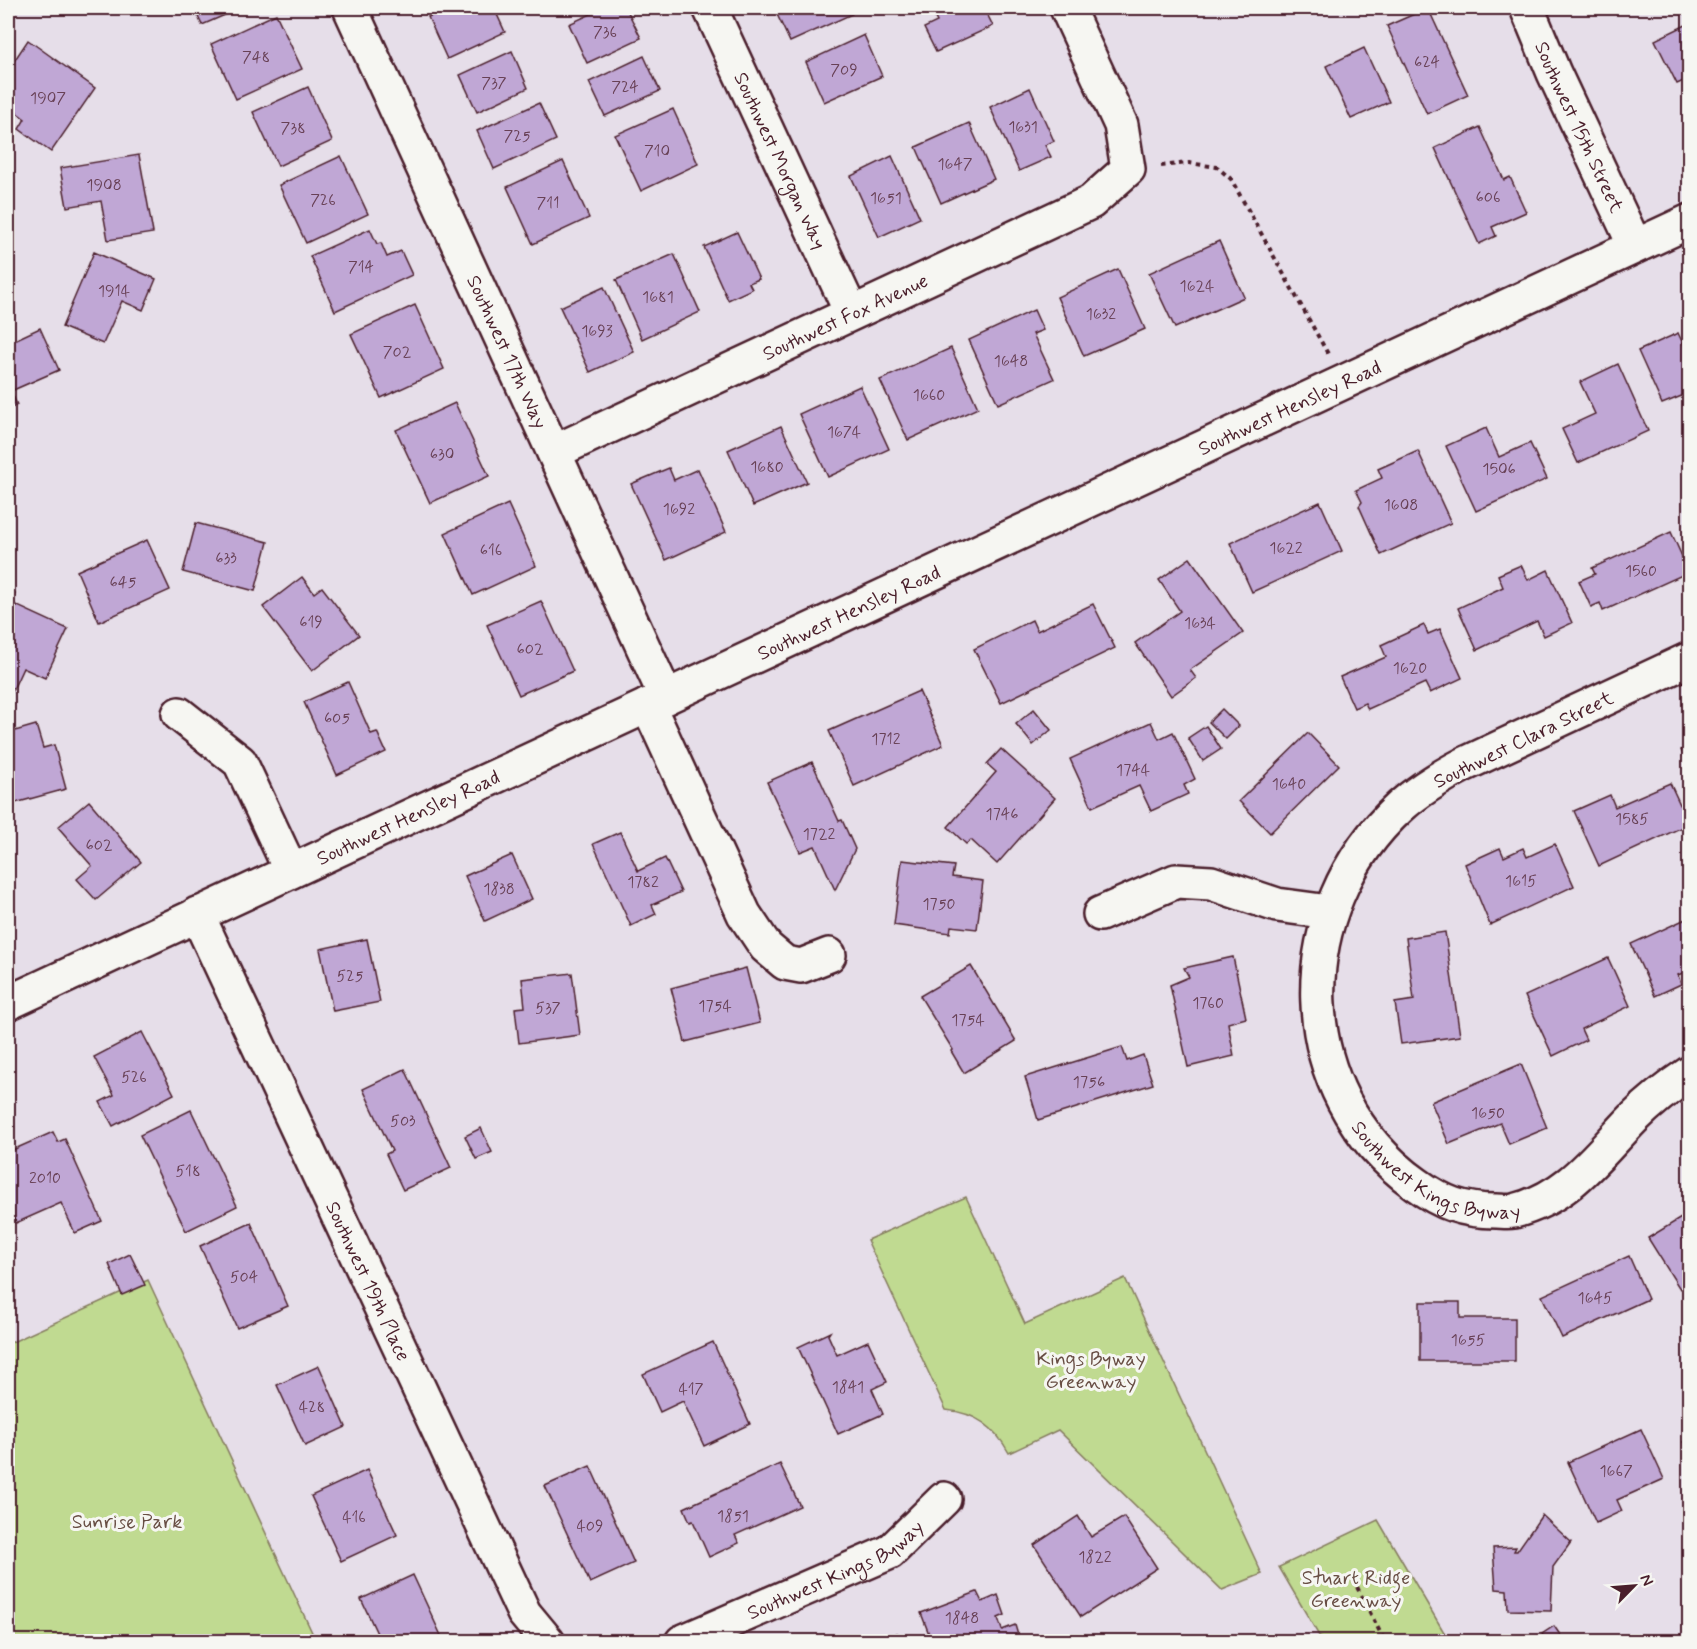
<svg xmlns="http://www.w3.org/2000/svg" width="1697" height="1649" font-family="Mynerve,sans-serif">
	<rect width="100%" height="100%" fill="#e6dee9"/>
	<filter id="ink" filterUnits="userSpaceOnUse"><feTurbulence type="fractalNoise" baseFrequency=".0167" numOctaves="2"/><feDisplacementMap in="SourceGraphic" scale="12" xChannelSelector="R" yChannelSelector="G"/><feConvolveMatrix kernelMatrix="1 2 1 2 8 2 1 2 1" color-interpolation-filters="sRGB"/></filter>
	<g filter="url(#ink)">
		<g fill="#c0da91" stroke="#857c5e" stroke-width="1.5">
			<path d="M966,1197L1025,1324L1125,1278L1262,1574L1222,1590L1058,1430L1009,1453C995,1427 976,1413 946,1410L867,1240Z"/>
			<polygon points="148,1280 316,1641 8,1641 8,1344"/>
			<polygon points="1378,1520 1445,1634 1449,1641 1322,1641 1279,1567"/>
		</g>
		<g fill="#c0a7d5" stroke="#4a1f2b" stroke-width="1.5">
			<polygon points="194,8 241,8 202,25"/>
			<polygon points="450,8 494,8 505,32 447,59 428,17"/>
			<polygon points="604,8 626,8 641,38 587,63 569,24"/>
			<polygon points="774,8 849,8 852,14 790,42"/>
			<polygon points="930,8 984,8 993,26 936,52 924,28 937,22"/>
			<polygon points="1428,8 1468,95 1427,114 1387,26"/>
			<polygon points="276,14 302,69 236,99 211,44"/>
			<polygon points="1690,23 1690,78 1677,84 1655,40"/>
			<polygon points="864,35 882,76 824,102 806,62"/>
			<polygon points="28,40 95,88 51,152 19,129 25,119 8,106 8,70"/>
			<polygon points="1364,48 1389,102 1351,119 1326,66"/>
			<polygon points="512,51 528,88 477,112 460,75"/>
			<polygon points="644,56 660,91 605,116 589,82"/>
			<polygon points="308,87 332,141 278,166 253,112"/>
			<polygon points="1030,88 1054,141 1045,145 1051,157 1019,171 990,107"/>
			<polygon points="539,103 556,140 494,169 477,131"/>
			<polygon points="673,109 698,164 641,191 615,135"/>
			<polygon points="969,123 994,179 941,203 916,147"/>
			<polygon points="1480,127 1504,180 1510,177 1526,212 1492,227 1496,236 1479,244 1435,148"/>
			<polygon points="139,155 153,233 108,240 101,201 67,207 60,168"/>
			<polygon points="341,156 368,214 306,243 279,185"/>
			<polygon points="892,156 920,218 879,237 851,176"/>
			<polygon points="563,161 589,218 533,244 507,187"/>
			<polygon points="370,229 377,244 381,243 387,257 401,251 412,275 335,311 310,256"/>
			<polygon points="737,232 759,279 749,283 752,289 728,300 704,247"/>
			<polygon points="1219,241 1244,297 1175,328 1149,273"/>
			<polygon points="94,252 156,279 143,310 122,301 103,344 62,327"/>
			<polygon points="674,254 700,312 642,339 616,280"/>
			<polygon points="1118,269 1145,329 1084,356 1057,297"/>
			<polygon points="604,287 634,352 590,372 560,307"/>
			<polygon points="415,305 444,369 381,398 351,334"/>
			<polygon points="1034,310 1043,330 1033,334 1054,379 998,404 969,340"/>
			<polygon points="40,328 59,370 11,391 17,405 8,410 8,343"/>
			<polygon points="1678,333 1690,358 1690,406 1684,395 1662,404 1638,351"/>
			<polygon points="951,348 978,408 908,440 880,380"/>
			<polygon points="1618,364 1648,431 1578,463 1562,429 1595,414 1580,382"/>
			<polygon points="860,386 889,449 828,477 799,414"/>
			<polygon points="455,403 489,476 430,503 396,430"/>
			<polygon points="781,426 807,482 753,506 728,450"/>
			<polygon points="1486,428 1499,457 1530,443 1547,479 1476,511 1446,446"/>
			<polygon points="1418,451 1451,523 1381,555 1359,506 1362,502 1356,490 1382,478 1378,469"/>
			<polygon points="669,468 674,480 698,469 726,532 666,560 631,484"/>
			<polygon points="1320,502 1342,551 1252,592 1230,543"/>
			<polygon points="508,504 536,566 473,595 445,533"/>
			<polygon points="196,523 268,542 255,591 183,572"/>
			<polygon points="1671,532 1689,572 1603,611 1600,603 1591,607 1579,581 1595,574 1592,568"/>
			<polygon points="147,540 170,590 99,622 77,571"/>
			<polygon points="1190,558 1243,633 1190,670 1196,678 1171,696 1135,643 1180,611 1159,580"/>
			<polygon points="1521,565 1528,580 1548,570 1572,623 1544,636 1537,621 1477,650 1458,608 1503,587 1498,575"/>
			<polygon points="302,577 314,593 322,587 359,635 312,671 263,607"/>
			<polygon points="8,591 15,594 11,603 68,629 45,678 23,668 10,696 8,694"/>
			<polygon points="541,601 573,671 519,695 487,625"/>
			<polygon points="1093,604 1115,648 1001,703 974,649 1032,620 1037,631"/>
			<polygon points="1424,625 1428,634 1440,629 1462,678 1430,693 1425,683 1368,709 1365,703 1354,708 1340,677 1386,657 1381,645"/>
			<polygon points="348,682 371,734 377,732 386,752 337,775 304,702"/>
			<polygon points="919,691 943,745 854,786 829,731"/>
			<polygon points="1034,709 1051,730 1033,745 1016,724"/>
			<polygon points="1222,709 1239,726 1226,739 1209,722"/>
			<polygon points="1151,722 1159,739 1173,732 1195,779 1184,785 1188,794 1151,811 1139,786 1092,807 1070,759"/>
			<polygon points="36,725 43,748 54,745 66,789 15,803 8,778 8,733"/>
			<polygon points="1206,726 1221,749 1203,761 1188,738"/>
			<polygon points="1308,733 1339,765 1270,833 1239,801"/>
			<polygon points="1690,746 1690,769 1681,750"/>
			<polygon points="1001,749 1055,798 997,864 971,840 966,844 948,827 996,772 987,764"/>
			<polygon points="812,762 839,821 842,820 855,849 835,890 815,846 800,852 767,782"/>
			<polygon points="1670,783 1689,824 1599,866 1574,811 1610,795 1615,807"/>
			<polygon points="89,801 141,862 96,900 77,879 92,866 58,827"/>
			<polygon points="620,832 638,871 665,858 681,892 652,905 656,914 631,926 593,844"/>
			<polygon points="1555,844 1574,886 1490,925 1465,864 1500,848 1504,857 1523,848 1527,857"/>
			<polygon points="512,855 532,899 485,921 465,876"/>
			<polygon points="902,860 954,866 952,877 983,881 977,929 951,926 950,933 894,925"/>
			<polygon points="1690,917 1690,970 1678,975 1681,984 1655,996 1631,944"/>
			<polygon points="1445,932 1460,1036 1401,1044 1395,1003 1414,1000 1406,938"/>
			<polygon points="367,939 380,1002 333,1011 320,949"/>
			<polygon points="1233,957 1246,1018 1228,1023 1234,1056 1188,1067 1170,985 1189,977 1184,968"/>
			<polygon points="1608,958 1630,1006 1581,1029 1586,1040 1553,1056 1525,996"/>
			<polygon points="971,966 1016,1041 964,1073 951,1051 953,1050 920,996"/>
			<polygon points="746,968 760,1023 685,1042 671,988"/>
			<polygon points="572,973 580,1035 519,1043 515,1008 525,1007 522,979"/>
			<polygon points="142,1032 174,1094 113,1126 100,1102 114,1095 94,1057"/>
			<polygon points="1122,1047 1127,1061 1143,1055 1153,1084 1038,1120 1025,1077"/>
			<polygon points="1521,1064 1547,1128 1509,1144 1500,1123 1449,1144 1431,1102"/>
			<polygon points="405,1069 451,1168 403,1190 386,1154 392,1151 363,1089"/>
			<polygon points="191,1110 237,1206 186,1231 140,1135"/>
			<polygon points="481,1128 492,1152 476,1159 465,1136"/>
			<polygon points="53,1132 58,1142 65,1139 102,1221 75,1233 61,1203 16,1223 8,1205 8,1152"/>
			<polygon points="1686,1215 1690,1220 1690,1283 1680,1289 1648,1238"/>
			<polygon points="251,1223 288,1306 237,1328 200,1246"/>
			<polygon points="130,1254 145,1285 122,1295 109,1264"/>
			<polygon points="1629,1256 1648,1299 1562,1338 1542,1296"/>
			<polygon points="1420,1302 1460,1302 1460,1318 1515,1318 1515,1361 1420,1361"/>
			<polygon points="830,1332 828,1335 837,1355 868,1341 887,1382 872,1389 883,1414 838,1434 798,1347"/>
			<polygon points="713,1342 750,1424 704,1446 683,1401 660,1412 643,1374"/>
			<polygon points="319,1366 346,1427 305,1446 277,1385"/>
			<polygon points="1641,1429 1664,1479 1617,1500 1622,1511 1596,1523 1568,1462"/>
			<polygon points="1690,1440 1690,1456 1683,1442"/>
			<polygon points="780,1464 800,1506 735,1535 739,1543 709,1557 693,1521 690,1522 684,1508"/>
			<polygon points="590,1466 634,1563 590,1583 545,1486"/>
			<polygon points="367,1470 397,1535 341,1561 311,1496"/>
			<polygon points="1542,1515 1571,1542 1553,1567 1551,1611 1508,1610 1507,1590 1496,1589 1493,1548 1516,1547 1514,1551 1517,1551"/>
			<polygon points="1078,1516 1091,1537 1124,1517 1157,1568 1081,1617 1034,1545"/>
			<polygon points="413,1575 444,1642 381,1642 361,1599"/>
			<polygon points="977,1592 982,1602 998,1595 1005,1615 998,1618 1002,1630 1015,1625 1020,1642 932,1642 921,1613"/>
			<polygon points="1554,1626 1565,1642 1540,1642 1545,1638 1542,1634"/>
			<polygon points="885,1633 887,1638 897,1633 901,1642 866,1642"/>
		</g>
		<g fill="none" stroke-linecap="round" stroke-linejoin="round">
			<g stroke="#4a1f2b" stroke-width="38">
				<g id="minor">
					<path id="s1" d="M350,8L666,697"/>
					<path id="s2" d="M710,8L851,312"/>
					<path id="s3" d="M1527,8L1554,73L1635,246"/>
					<path id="s4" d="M554,452L1091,202L1128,169L1121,125L1067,8"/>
					<path id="s5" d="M1690,659L1465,764C1442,776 1420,789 1401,806C1287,910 1288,1092 1416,1184C1442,1203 1463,1211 1496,1211C1501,1211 1508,1212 1514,1211C1569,1197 1596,1157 1633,1119C1651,1101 1669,1087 1690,1073"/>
					<polyline points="648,705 744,914 766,947 785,963 801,966 829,955"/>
					<polyline points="179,714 240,762 291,871"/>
					<path id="s6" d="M197,914L524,1613L548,1642"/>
					<polyline points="1100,914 1176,881 1211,883 1277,905 1329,912"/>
					<path id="s7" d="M8,1003L1690,221"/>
					<path id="s8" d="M682,1642L890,1552L944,1499"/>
				</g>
			</g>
			<g stroke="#4a1f2b" stroke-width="4" stroke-dasharray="4.5 4.5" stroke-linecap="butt">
				<polyline points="1161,166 1189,163 1217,167 1231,179 1328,354"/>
				<polyline points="1353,1579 1385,1642"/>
			</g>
			<use href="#minor" stroke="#f6f6f2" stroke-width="33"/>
		</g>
	</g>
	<g text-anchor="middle" stroke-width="6" stroke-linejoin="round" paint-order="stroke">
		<g font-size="16" fill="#684156">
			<text x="605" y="37">736</text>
			<text x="256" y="62">748</text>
			<text x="1427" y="67">624</text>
			<text x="844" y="75">709</text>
			<text x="494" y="88">737</text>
			<text x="625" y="92">724</text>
			<text x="48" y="103">1907</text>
			<text x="1023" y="132">1631</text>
			<text x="293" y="133">738</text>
			<text x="517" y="141">725</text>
			<text x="657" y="156">710</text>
			<text x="955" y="169">1647</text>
			<text x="104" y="190">1908</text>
			<text x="1488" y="202">606</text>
			<text x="886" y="203">1651</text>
			<text x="323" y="205">726</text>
			<text x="548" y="208">711</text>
			<text x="361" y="272">714</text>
			<text x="1197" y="291">1624</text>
			<text x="114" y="296">1914</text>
			<text x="658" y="302">1681</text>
			<text x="1101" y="319">1632</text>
			<text x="597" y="336">1693</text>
			<text x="397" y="357">702</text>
			<text x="1011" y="366">1648</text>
			<text x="929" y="400">1660</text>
			<text x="844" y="437">1674</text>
			<text x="442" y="459">630</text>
			<text x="767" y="472">1680</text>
			<text x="1499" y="474">1506</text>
			<text x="1401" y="510">1608</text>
			<text x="679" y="514">1692</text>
			<text x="1286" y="553">1622</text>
			<text x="491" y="555">616</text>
			<text x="226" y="563">633</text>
			<text x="1641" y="576">1560</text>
			<text x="123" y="587">645</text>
			<text x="311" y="627">619</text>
			<text x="1200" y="628">1634</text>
			<text x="530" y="654">602</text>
			<text x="1410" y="673">1620</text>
			<text x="337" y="723">605</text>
			<text x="886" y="744">1712</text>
			<text x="1133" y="775">1744</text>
			<text x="1289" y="789">1640</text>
			<text x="1002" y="819">1746</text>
			<text x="1632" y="824">1585</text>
			<text x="819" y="839">1722</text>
			<text x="99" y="850">602</text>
			<text x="1521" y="886">1615</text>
			<text x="643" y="887">1782</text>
			<text x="499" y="894">1838</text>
			<text x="939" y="909">1750</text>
			<text x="350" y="981">525</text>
			<text x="1208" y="1008">1760</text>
			<text x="715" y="1011">1754</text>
			<text x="548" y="1013">537</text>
			<text x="968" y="1025">1754</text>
			<text x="134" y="1082">526</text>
			<text x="1089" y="1087">1756</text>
			<text x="1488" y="1118">1650</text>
			<text x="403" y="1126">503</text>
			<text x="188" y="1176">518</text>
			<text x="45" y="1183">2010</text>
			<text x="244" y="1282">504</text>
			<text x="1595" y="1303">1645</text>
			<text x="1468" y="1345">1655</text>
			<text x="848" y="1392">1841</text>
			<text x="691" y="1394">417</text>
			<text x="312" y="1412">428</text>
			<text x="1616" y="1476">1667</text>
			<text x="733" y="1521">1851</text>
			<text x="354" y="1522">416</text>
			<text x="590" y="1531">409</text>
			<text x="1095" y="1562">1822</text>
			<text x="962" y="1623">1848</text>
		</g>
		<g font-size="20" fill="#4a1f2b" stroke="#f6f6f2">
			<text dy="7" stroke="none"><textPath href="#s3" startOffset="130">Southwest 15th Street</textPath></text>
			<text dy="7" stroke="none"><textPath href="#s2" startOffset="168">Southwest Morgan Way</textPath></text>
			<text dy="7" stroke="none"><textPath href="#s4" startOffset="321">Southwest Fox Avenue</textPath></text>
			<text dy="7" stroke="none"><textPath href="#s1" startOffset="378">Southwest 17th Way</textPath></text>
			<text dy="7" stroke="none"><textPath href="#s7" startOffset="1413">Southwest Hensley Road</textPath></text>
			<text dy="7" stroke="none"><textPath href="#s7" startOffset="927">Southwest Hensley Road</textPath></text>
			<text transform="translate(1523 739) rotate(-26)" y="7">Southwest Clara Street</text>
			<text dy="7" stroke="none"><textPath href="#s7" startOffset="441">Southwest Hensley Road</textPath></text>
			<text dy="7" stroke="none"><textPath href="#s5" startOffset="771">Southwest Kings Byway</textPath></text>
			<text dy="7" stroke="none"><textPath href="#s6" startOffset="405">Southwest 19th Place</textPath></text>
			<text dy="7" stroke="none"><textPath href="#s8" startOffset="170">Southwest Kings Byway</textPath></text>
		</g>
		<g font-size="20" fill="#684e44" stroke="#f6f6f2">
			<text x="1091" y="1365">Kings Byway<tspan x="1091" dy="23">Greenway</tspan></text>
			<text x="127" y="1528">Sunrise Park</text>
			<text x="1356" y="1584">Stuart Ridge<tspan x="1356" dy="23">Greenway</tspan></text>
		</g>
	</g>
	<rect width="1697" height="1649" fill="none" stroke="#f6f6f2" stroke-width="30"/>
	<rect x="15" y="15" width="1667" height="1619" fill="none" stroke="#4a1f2b" stroke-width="2" filter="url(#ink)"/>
	<g transform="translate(1634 1586) rotate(65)" stroke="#f6f6f2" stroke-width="4.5" paint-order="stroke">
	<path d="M0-4.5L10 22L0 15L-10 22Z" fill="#4a1f2b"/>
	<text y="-9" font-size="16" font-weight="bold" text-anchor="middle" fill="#4a1f2b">N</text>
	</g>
</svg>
